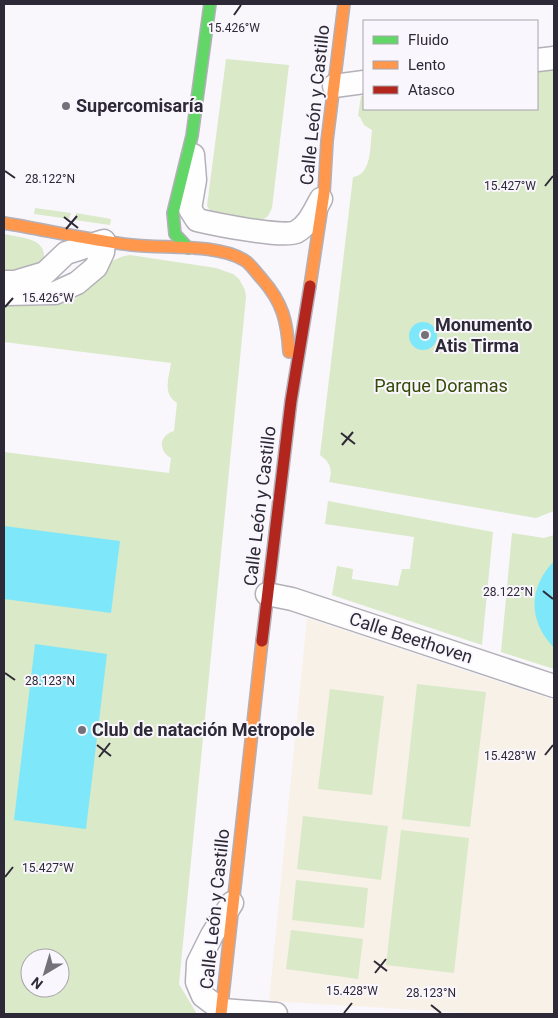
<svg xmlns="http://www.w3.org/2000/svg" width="558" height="1018" font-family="Roboto,sans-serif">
	<rect width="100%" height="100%" fill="#f9f7fc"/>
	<polygon fill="#f8f1e8" points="307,618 554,700 554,1014 485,1014 269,1001"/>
	<g fill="#dae9c7" fill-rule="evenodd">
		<polygon points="226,59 289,65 272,208 268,216 261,221 211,212 207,206"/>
		<path d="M554,70V511L536,518L329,482C333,469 330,462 320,455L353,177C372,175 370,145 372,130L364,125L360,117L358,116L361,96H364V109H537V72Z"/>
		<polygon points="35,208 71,213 69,219 34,214"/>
		<polygon points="76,213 111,219 110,225 75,220"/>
		<path d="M4,234C22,238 52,238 42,265L4,273Z"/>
		<path d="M130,255L216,268L233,274L239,279L245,290L246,297L179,984L197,1014H4V452L169,473L171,458C158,451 159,435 174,431L177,403C162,393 169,378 171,363L4,342V305C24,305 51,309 70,301C100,289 97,259 130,255ZM30,958H60V988H30Z"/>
		<polygon points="328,501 493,532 482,645 332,595 337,566 353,569 352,579 398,586 402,569 410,569 414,537 325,524"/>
		<polygon points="512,533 544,538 554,535 554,669 501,652"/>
		<polygon points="417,684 486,692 470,827 402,819"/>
		<polygon points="330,689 384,696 372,795 318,789"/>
		<polygon points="303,816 388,826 381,880 297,869"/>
		<polygon points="401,830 469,838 454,973 386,965"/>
		<polygon points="296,880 368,888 364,928 292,920"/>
		<polygon points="291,930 363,939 358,979 286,969"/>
	</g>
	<g fill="#7fe7fa">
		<circle cx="423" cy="336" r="14"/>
		<polygon points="4,526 120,541 111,613 4,599"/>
		<path d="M554,561V648C528,621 528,588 554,561Z"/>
		<polygon points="35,644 107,654 86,829 14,820"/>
	</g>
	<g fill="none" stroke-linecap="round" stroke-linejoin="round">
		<g stroke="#b3b0b8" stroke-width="25">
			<g id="street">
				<polyline points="537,60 554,58"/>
				<polyline points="334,86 364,82"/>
				<path d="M193,155L195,180L190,209L197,220C214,224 283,238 296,232C309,225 314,211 321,199"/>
				<polyline points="4,282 15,282 45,273 66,253 104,241 103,252 96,267 77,283 55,293 4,294"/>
				<polyline points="267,594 292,599 554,686"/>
				<polyline points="232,903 212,935 198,963 197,982 203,996 222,1010 276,1014"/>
			</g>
		</g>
		<g stroke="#b3b0b8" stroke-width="14">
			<polyline id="fast" points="188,248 175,234 173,213 192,136 210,4"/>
		</g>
		<g stroke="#b3b0b8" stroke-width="14">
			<g id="slow">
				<path d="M4,223C46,230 89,240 132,245C164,249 216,243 244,260C251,264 256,273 262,279C283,303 287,321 289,352"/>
				<polyline points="310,286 324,193 327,141 344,4"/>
				<polyline points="221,1014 262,641"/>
			</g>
		</g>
		<g stroke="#b3b0b8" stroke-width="14">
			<polyline id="jam" points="262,641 291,401 310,286"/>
		</g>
		<use href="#street" stroke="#fefeff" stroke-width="22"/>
		<use href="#fast" stroke="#63d668" stroke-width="11"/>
		<use href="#slow" stroke="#ff974d" stroke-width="11"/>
		<use href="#jam" stroke="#b3261e" stroke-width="11"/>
	</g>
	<path fill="none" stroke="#2e2936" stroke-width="2" d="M234,15L241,5M5,171L15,178M545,186L553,176M64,217L78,228M66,229L77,216M5,307L13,298M341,433L355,444M342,445L353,432M543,591L553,599M5,673L15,680M97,745L111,756M545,755L553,745M99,757L110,743M5,877L13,867M374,961L387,971M375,973L386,959M431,1005L441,1013M344,1013L352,1003"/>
	<g fill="#75717b" stroke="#f9f6fd" stroke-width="2">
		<circle cx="66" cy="106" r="5"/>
		<circle cx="425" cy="335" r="5"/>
		<circle cx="82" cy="730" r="5"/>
	</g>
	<g text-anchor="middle" stroke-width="4" stroke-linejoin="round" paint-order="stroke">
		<g font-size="18" fill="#2e2936" stroke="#f9f6fd">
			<text transform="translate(315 105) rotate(-84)" y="6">Calle León y Castillo</text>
			<text transform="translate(260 506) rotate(-83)" y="6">Calle León y Castillo</text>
			<text transform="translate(411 638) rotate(18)" y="6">Calle Beethoven</text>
			<text transform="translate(215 909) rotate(-84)" y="6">Calle León y Castillo</text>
		</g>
		<g font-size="18" font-weight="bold" fill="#2e2936" stroke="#f9f6fd" text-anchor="start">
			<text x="76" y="112">Supercomisaría</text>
			<text x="435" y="331">Monumento<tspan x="435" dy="21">Atis Tirma</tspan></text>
			<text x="92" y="736">Club de natación Metropole</text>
		</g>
		<g font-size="18" fill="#334a04" stroke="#f9f6fd">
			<text x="441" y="392">Parque Doramas</text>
		</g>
	</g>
	<g font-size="12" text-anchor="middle" fill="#2e2936" stroke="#f9f6fd" stroke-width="4" stroke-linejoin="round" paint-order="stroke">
		<text x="234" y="32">15.426°W</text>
		<text x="50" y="183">28.122°N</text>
		<text x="510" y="190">15.427°W</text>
		<text x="48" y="302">15.426°W</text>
		<text x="508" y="596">28.122°N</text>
		<text x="50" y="685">28.123°N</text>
		<text x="510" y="760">15.428°W</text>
		<text x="48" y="872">15.427°W</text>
		<text x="352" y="995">15.428°W</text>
		<text x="431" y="997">28.123°N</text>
	</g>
	<rect width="558" height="1018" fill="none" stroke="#2e2936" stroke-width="10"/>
	<rect x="363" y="20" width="175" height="90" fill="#f9f6fd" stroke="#a8a4ad"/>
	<rect x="373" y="36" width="25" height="8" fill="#63d668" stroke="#a8a4ad"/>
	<text x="408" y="45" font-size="15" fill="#2e2936">Fluido</text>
	<rect x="373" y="61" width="25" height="8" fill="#ff974d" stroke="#a8a4ad"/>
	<text x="408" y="70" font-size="15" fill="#2e2936">Lento</text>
	<rect x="373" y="86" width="25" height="8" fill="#b3261e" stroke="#a8a4ad"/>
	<text x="408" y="95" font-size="15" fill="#2e2936">Atasco</text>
	<g transform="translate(45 973) rotate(218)"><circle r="24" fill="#f9f6fd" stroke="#a8a4ad"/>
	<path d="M0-4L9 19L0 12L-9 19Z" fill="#75717b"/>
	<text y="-8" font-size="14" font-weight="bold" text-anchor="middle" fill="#2e2936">N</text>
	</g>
</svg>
